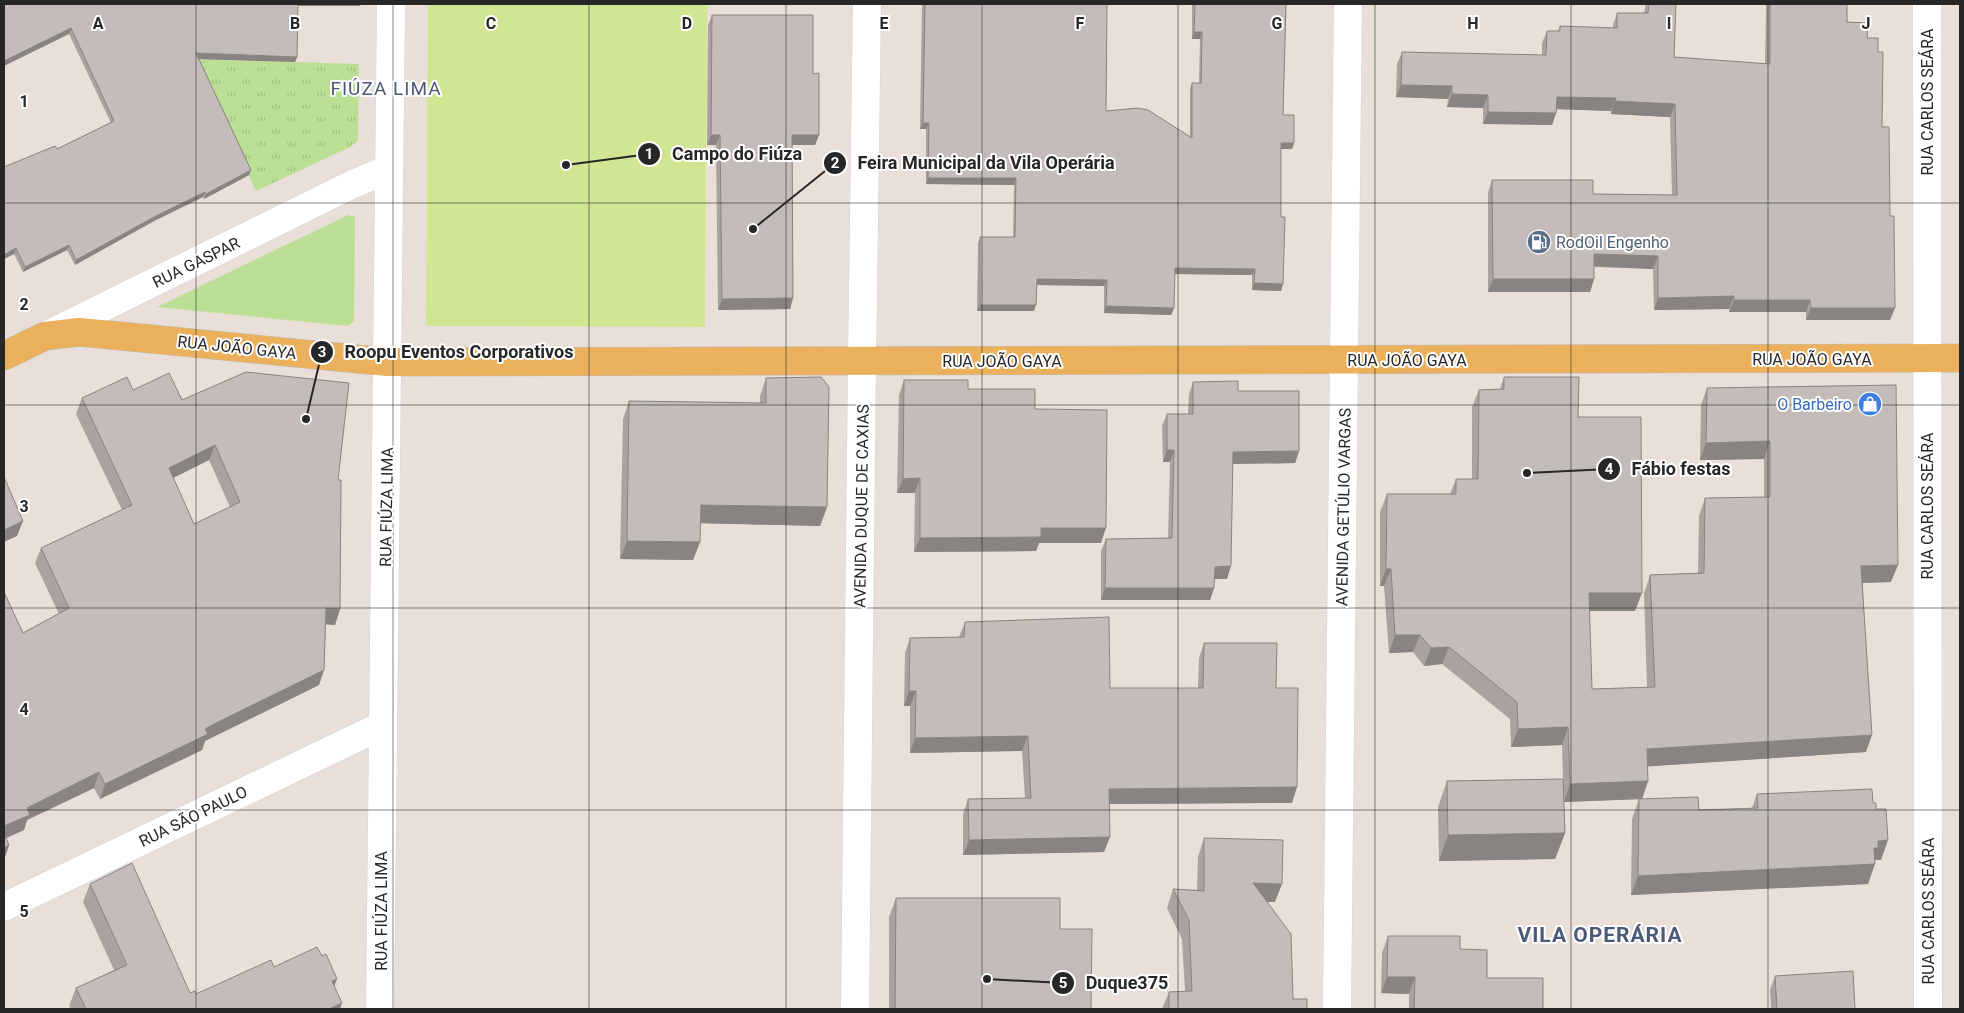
<svg xmlns="http://www.w3.org/2000/svg" width="1964" height="1013" font-family="Roboto,sans-serif">
	<defs>
		<pattern id="grass-tufts" width="24" height="20" patternUnits="userSpaceOnUse" patternTransform="scale(1.25)"><rect width="24" height="20" fill="#bcdf96"/><path d="M3 7l-1-3M5 7V3M7 7l1-3M15 17l-1-3M17 17v-4M19 17l1-3" fill="none" stroke="#a2bf81"/></pattern>
	</defs>
	<rect width="100%" height="100%" fill="#e9dfd8"/>
	<polygon fill="url(#grass-tufts)" points="194,59 359,64 358,141 350,147 256,191"/>
	<polygon fill="#bcdf96" points="348,215 355,217 354,321 348,326 157,307"/>
	<polygon fill="#d1e692" points="428,4 707,4 705,327 426,326"/>
	<g fill="none" stroke-linecap="round" stroke-linejoin="round">
		<g stroke="#ced4e0" stroke-width="29">
			<g id="street">
				<polyline points="1927,4 1928,1009"/>
				<polyline points="49,334 353,184 389,169"/>
				<polyline points="4,907 383,725"/>
				<polyline points="380,1009 391,4"/>
				<polyline points="855,1009 862,362"/>
				<polyline points="1337,1009 1344,360"/>
			</g>
		</g>
		<g stroke="#ced4e0" stroke-width="29">
			<g id="secondary">
				<polyline points="1344,360 1348,4"/>
				<polyline points="862,362 867,4"/>
			</g>
		</g>
		<g stroke="#bebebe" stroke-width="29">
			<polyline id="primary" points="4,356 45,336 79,332 388,362 1960,358"/>
		</g>
		<use href="#street" stroke="#fff" stroke-width="28"/>
		<use href="#secondary" stroke="#fff" stroke-width="28"/>
		<use href="#primary" stroke="#ebb05c" stroke-width="28"/>
	</g>
	<g fill="#a9a29e" fill-rule="evenodd">
		<polygon points="4,4 361,4 360,6 298,6 297,57 295,62 199,59 251,170 249,175 204,199 203,197 154,221 75,265 67,250 23,272 14,254 4,259 57,149 111,123 69,34"/>
		<polygon points="922,4 1107,4 1106,111 1190,136 1190,89 1192,83 1199,83 1200,39 1192,39 1192,4 1286,4 1283,115 1294,143 1292,149 1281,149 1281,217 1283,284 1281,291 1252,290 1252,275 1174,274 1174,308 1171,315 1104,313 1104,286 1037,285 1034,311 977,311 978,243 980,237 1013,237 1014,185 926,184 926,129 920,129"/>
		<polygon points="1646,4 1676,4 1674,57 1765,64 1766,4 1847,4 1847,22 1867,38 1878,52 1890,320 1806,320 1806,312 1729,312 1729,309 1654,310 1653,269 1594,267 1594,279 1590,292 1488,292 1488,193 1492,180 1593,194 1672,195 1670,117 1611,114 1611,111 1557,109 1556,113 1552,125 1483,124 1483,108 1447,107 1448,99 1396,97 1397,64 1402,52 1542,55 1542,43 1547,31 1558,31 1560,26 1613,28 1613,25 1617,13 1644,13 1645,8"/>
		<polygon points="712,15 813,74 819,135 815,145 792,145 793,298 790,309 718,310 716,145 707,145 708,25"/>
		<polygon points="1504,377 1578,417 1635,611 1589,611 1592,689 1647,687 1644,593 1650,575 1698,573 1699,516 1705,498 1764,497 1764,459 1700,460 1701,405 1707,388 1896,385 1891,582 1863,583 1866,752 1647,766 1648,781 1642,799 1564,802 1565,833 1555,859 1439,861 1438,807 1447,781 1563,779 1562,745 1511,747 1510,719 1442,664 1424,666 1413,652 1389,653 1384,586 1380,586 1380,512 1387,494 1450,494 1456,479 1472,479 1472,407 1479,390 1500,389"/>
		<polygon points="766,378 827,507 820,526 700,523 700,542 693,560 620,559 623,419 629,401 760,403 760,396"/>
		<polygon points="904,380 968,389 1035,409 1101,543 1039,543 1036,551 914,552 915,493 897,493 899,395"/>
		<polygon points="1193,382 1238,391 1299,451 1295,463 1233,464 1227,579 1214,579 1214,588 1210,600 1101,600 1101,551 1106,539 1168,538 1170,462 1163,462 1162,426 1167,414 1188,414 1189,394"/>
		<path d="M133,390L182,400L338,480L340,609L335,625L326,624L324,670L319,685L211,738L205,741L202,750L100,799L94,788L27,820L24,830L6,838L9,845L4,860V592L23,633L59,614L35,563L41,548L122,510L76,414L82,398ZM209,460L230,507L194,524L173,478Z"/>
		<polygon points="965,622 1110,688 1198,688 1199,658 1204,643 1276,688 1292,803 1109,804 1104,852 963,855 963,814 968,799 1025,798 1022,751 910,753 910,706 904,706 905,653 910,638 959,637"/>
		<polygon points="1757,794 1873,803 1876,809 1881,860 1875,860 1868,884 1631,895 1632,819 1639,799 1699,810 1752,808"/>
		<polygon points="1204,838 1275,902 1267,902 1293,999 1307,1009 1162,1009 1169,992 1185,991 1182,939 1167,908 1173,889 1197,890 1198,857"/>
		<polygon points="90,884 190,993 196,994 274,967 334,987 340,1009 71,1009 69,1006 76,988 114,970 83,902"/>
		<polygon points="896,898 1060,929 1091,1009 889,1009 889,917"/>
		<polygon points="1388,936 1460,949 1487,978 1543,1009 1409,1009 1409,994 1381,993 1382,953"/>
		<polygon points="1775,976 1855,1009 1771,1009 1770,990"/>
	</g>
	<g fill="#898481">
		<polygon points="297,4 361,4 360,6 296,6"/>
		<polygon points="71,28 69,34 4,66 4,61"/>
		<polygon points="1194,32 1202,32 1200,39 1192,39"/>
		<polygon points="196,53 297,57 295,62 194,59"/>
		<polygon points="1401,85 1452,86 1448,99 1396,97"/>
		<polygon points="1452,94 1488,95 1483,108 1447,107"/>
		<polygon points="1557,97 1616,98 1611,111 1552,109"/>
		<polygon points="1615,101 1675,104 1670,117 1611,114"/>
		<polygon points="1488,112 1556,113 1552,125 1483,124"/>
		<polygon points="923,123 929,123 926,129 920,129"/>
		<polygon points="711,135 720,135 716,145 707,145"/>
		<polygon points="792,135 819,135 815,145 788,145"/>
		<polygon points="1281,143 1294,143 1292,149 1279,149"/>
		<polygon points="251,170 249,175 204,199 206,194"/>
		<polygon points="928,178 1016,178 1014,185 926,184"/>
		<polygon points="205,192 203,197 154,221 75,265 76,260 156,216"/>
		<polygon points="69,245 67,250 23,272 25,267"/>
		<polygon points="16,248 14,254 4,259 4,255"/>
		<polygon points="1594,254 1658,256 1653,269 1589,266"/>
		<polygon points="1175,268 1255,269 1252,275 1172,274"/>
		<polygon points="1037,279 1107,280 1104,286 1035,285"/>
		<polygon points="1493,279 1594,279 1590,292 1488,292"/>
		<polygon points="1254,283 1283,284 1281,291 1252,290"/>
		<polygon points="1734,296 1729,309 1654,310 1658,298"/>
		<polygon points="793,298 790,309 718,310 722,299"/>
		<polygon points="1734,300 1810,300 1806,312 1729,312"/>
		<polygon points="980,305 1036,305 1034,311 977,311"/>
		<polygon points="1106,306 1174,308 1171,315 1104,313"/>
		<polygon points="1811,308 1895,308 1890,320 1806,320"/>
		<polygon points="1770,441 1764,459 1700,460 1706,443"/>
		<polygon points="215,445 209,460 163,483 169,468"/>
		<polygon points="1167,450 1174,450 1170,462 1163,462"/>
		<polygon points="1299,451 1295,463 1229,464 1233,452"/>
		<polygon points="920,478 915,493 897,493 903,479"/>
		<polygon points="701,505 827,507 820,526 694,523"/>
		<polygon points="23,521 17,536 4,542 4,530"/>
		<polygon points="1041,528 1106,528 1101,543 1039,543 1036,551 914,552 920,538"/>
		<polygon points="627,541 700,542 693,560 620,559"/>
		<polygon points="1898,565 1891,582 1855,583 1861,566"/>
		<polygon points="1231,566 1227,579 1210,579 1215,567"/>
		<polygon points="1386,569 1391,569 1384,586 1380,586"/>
		<polygon points="1105,588 1214,588 1210,600 1101,600"/>
		<polygon points="1589,593 1642,593 1635,611 1582,611"/>
		<polygon points="326,608 340,609 335,625 320,624"/>
		<polygon points="1395,635 1420,635 1413,652 1389,653"/>
		<polygon points="1449,647 1442,664 1424,666 1431,648"/>
		<polygon points="324,670 319,685 211,738 205,741 202,750 100,799 105,784 216,723"/>
		<polygon points="909,691 916,691 910,706 904,706"/>
		<polygon points="1568,727 1562,745 1511,747 1518,729"/>
		<polygon points="1872,735 1866,752 1640,767 1647,749"/>
		<polygon points="1028,736 1022,751 910,753 915,738"/>
		<polygon points="99,772 94,788 27,820 24,830 4,839 4,826 27,808"/>
		<polygon points="1648,781 1642,799 1564,802 1570,784"/>
		<polygon points="1297,787 1292,803 1104,804 1109,789"/>
		<polygon points="1565,833 1555,859 1439,861 1448,835"/>
		<polygon points="1110,837 1104,852 963,855 969,840"/>
		<polygon points="1888,840 1881,860 1874,860 1875,864 1868,884 1631,895 1638,876"/>
		<polygon points="9,845 4,860 4,848"/>
		<polygon points="1253,883 1282,884 1275,902 1246,902"/>
		<polygon points="1387,977 1415,977 1409,994 1381,993"/>
		<polygon points="337,979 330,997 332,981"/>
		<polygon points="342,1003 340,1009 329,1009"/>
	</g>
	<g fill="#c4bcb8" stroke="#898481" fill-rule="evenodd">
		<polygon points="4,4 298,4 297,57 196,53 251,170 206,194 205,192 156,216 76,260 69,245 25,267 16,248 4,255 4,167 55,146 57,149 114,121 71,28 4,61"/>
		<polygon points="925,4 1107,4 1106,111 1137,108 1148,110 1192,138 1192,83 1201,83 1202,32 1194,32 1195,4 1286,4 1283,115 1294,115 1294,143 1281,143 1281,217 1285,217 1283,284 1254,283 1255,269 1175,268 1174,308 1106,306 1107,280 1037,279 1036,305 980,305 980,237 1015,237 1016,178 928,178 929,123 923,123"/>
		<polygon points="1649,4 1676,4 1674,57 1770,64 1770,4 1847,4 1847,22 1868,23 1867,38 1878,38 1878,52 1883,52 1882,127 1889,127 1890,216 1894,216 1895,308 1811,308 1810,300 1734,300 1734,296 1658,298 1658,256 1594,254 1594,279 1493,279 1492,180 1593,180 1593,194 1677,195 1675,104 1615,101 1616,98 1557,97 1556,113 1488,112 1488,95 1452,94 1452,86 1401,85 1402,52 1546,55 1547,31 1560,31 1560,26 1617,28 1617,13 1648,13"/>
		<polygon points="712,15 813,15 813,74 819,73 819,135 792,135 793,298 722,299 720,135 711,135"/>
		<path d="M246,372L349,383L338,480H341L340,609L326,608L324,670L216,723L205,729L208,734L105,784L99,772L27,808L30,815L4,826V592L23,633L69,608L41,548L132,505L82,398L127,377L133,390L169,373L182,400ZM215,445L240,502L194,524L169,468Z"/>
		<polygon points="821,377 829,387 827,507 701,505 700,542 627,541 629,401 766,403 766,378"/>
		<polygon points="1504,377 1579,377 1578,417 1641,417 1642,593 1589,593 1592,689 1655,687 1650,575 1704,573 1705,498 1770,497 1770,441 1706,443 1707,388 1896,385 1898,565 1861,566 1872,735 1647,749 1648,781 1570,784 1568,727 1518,729 1517,702 1449,647 1431,648 1420,635 1395,635 1391,569 1386,569 1387,494 1456,494 1456,479 1478,479 1479,390 1504,389"/>
		<polygon points="904,380 968,380 968,389 1035,389 1035,409 1107,410 1106,528 1041,528 1041,537 920,538 920,478 903,479"/>
		<polygon points="1238,381 1238,391 1299,391 1299,451 1233,452 1231,566 1215,567 1214,588 1105,588 1106,539 1172,538 1174,450 1167,450 1167,414 1193,414 1193,382"/>
		<polygon points="4,477 23,521 4,530"/>
		<polygon points="1109,617 1110,688 1203,688 1204,643 1277,643 1276,688 1298,688 1297,787 1109,789 1110,837 969,840 968,799 1031,798 1028,736 915,738 916,691 909,691 910,638 964,637 965,622"/>
		<polygon points="1563,779 1565,833 1448,835 1447,781"/>
		<polygon points="1872,789 1873,803 1876,803 1876,809 1886,809 1888,840 1878,841 1878,848 1874,848 1875,864 1638,876 1639,799 1698,797 1699,810 1758,808 1757,794"/>
		<polygon points="4,834 9,845 4,848"/>
		<polygon points="1204,838 1283,840 1282,884 1253,883 1291,934 1293,999 1307,999 1307,1009 1169,1009 1169,992 1192,991 1189,920 1173,889 1204,891"/>
		<polygon points="132,863 190,993 195,991 196,994 271,960 274,967 317,947 322,956 326,954 337,979 332,981 342,1003 329,1009 86,1009 76,988 127,965 90,884"/>
		<polygon points="896,898 1060,898 1060,929 1092,929 1091,1009 895,1009"/>
		<polygon points="1388,936 1460,936 1460,949 1487,950 1487,978 1543,978 1543,1009 1414,1009 1415,977 1387,977"/>
		<polygon points="1853,971 1855,1009 1777,1009 1775,976"/>
	</g>
	<path fill="none" stroke="#272727" stroke-width="1" stroke-opacity="0.55" d="M196,4V1009M393,4V1009M589,4V1009M786,4V1009M982,4V1009M1178,4V1009M1375,4V1009M1571,4V1009M1768,4V1009M4,203H1960M4,405H1960M4,608H1960M4,810H1960"/>
	<defs>
		<g id="fuel-disc" transform="scale(1.25)"><circle r="9.5" fill="#5c6f8a" stroke="#fff"/><path d="M-5.5-6h7V0h2V4h1.3V-2.5L3-4.5l.8-.8L6-3V5H2.5V1h-1V6h-7ZM-4.2-4.7v3.2H.2V-4.7Z" fill="#fff"/></g>
		<g id="shop-disc" transform="scale(1.25)"><circle r="9.5" fill="#3f7fe0" stroke="#fff"/><path d="M-5-2.5h2.3a2.7 3.5 0 0 1 5.4 0H5L5.5 6h-11ZM-1.5-2.5h3a1.5 2.3 0 0 0-3 0Z" fill="#fff"/></g>
	</defs>
	<g fill-rule="evenodd">
		<use href="#fuel-disc" x="1539" y="242"/>
		<use href="#shop-disc" x="1870" y="404"/>
	</g>
	<g text-anchor="middle" stroke-width="4" stroke-linejoin="round" paint-order="stroke">
		<g font-size="16" fill="#272727" stroke="#fff">
			<text transform="translate(1927 102) rotate(-90)" y="6">RUA CARLOS SEÁRA</text>
			<text transform="translate(196 262) rotate(-26)" y="6">RUA GASPAR</text>
			<text transform="translate(237 347) rotate(6)" y="6">RUA JOÃO GAYA</text>
			<text x="1812" y="365">RUA JOÃO GAYA</text>
			<text x="1407" y="366">RUA JOÃO GAYA</text>
			<text x="1002" y="367">RUA JOÃO GAYA</text>
			<text transform="translate(861 506) rotate(-89)" y="6">AVENIDA DUQUE DE CAXIAS</text>
			<text transform="translate(1927 506) rotate(-90)" y="6">RUA CARLOS SEÁRA</text>
			<text transform="translate(386 507) rotate(-89)" y="6">RUA FIÚZA LIMA</text>
			<text transform="translate(1343 507) rotate(-89)" y="6">AVENIDA GETÚLIO VARGAS</text>
			<text transform="translate(193 816) rotate(-26)" y="6">RUA SÃO PAULO</text>
			<text transform="translate(381 911) rotate(-90)" y="6">RUA FIÚZA LIMA</text>
			<text transform="translate(1928 911) rotate(-90)" y="6">RUA CARLOS SEÁRA</text>
		</g>
		<g font-size="16" fill="#4e5e75" stroke="#fff" text-anchor="start">
			<text x="1556" y="248">RodOil Engenho</text>
		</g>
		<g font-size="16" fill="#366cbe" stroke="#fff" text-anchor="end">
			<text x="1852" y="410">O Barbeiro</text>
		</g>
		<g font-size="19" letter-spacing="1" fill="#4a5975" stroke="#fff">
			<text x="386" y="95">FIÚZA LIMA</text>
		</g>
		<g font-size="21" font-weight="bold" letter-spacing="1" fill="#4a5975" stroke="#fff">
			<text x="1600" y="942">VILA OPERÁRIA</text>
		</g>
	</g>
	<g font-size="16" text-anchor="middle" font-weight="bold" fill="#272727" stroke="#fff" stroke-width="4" stroke-linejoin="round" paint-order="stroke">
		<text x="98" y="29">A</text>
		<text x="295" y="29">B</text>
		<text x="491" y="29">C</text>
		<text x="687" y="29">D</text>
		<text x="884" y="29">E</text>
		<text x="1080" y="29">F</text>
		<text x="1277" y="29">G</text>
		<text x="1473" y="29">H</text>
		<text x="1669" y="29">I</text>
		<text x="1866" y="29">J</text>
		<text x="24" y="107">1</text>
		<text x="24" y="310">2</text>
		<text x="24" y="512">3</text>
		<text x="24" y="715">4</text>
		<text x="24" y="917">5</text>
	</g>
	<path fill="none" stroke="#272727" stroke-width="2" d="M566 165L649 154M753 229L835 163M306 419L322 352M1527 473L1609 469M987 979L1063 983"/>
	<g fill="#272727" stroke="#fff" stroke-width="2">
		<circle cx="566" cy="165" r="5"/>
		<circle cx="753" cy="229" r="5"/>
		<circle cx="306" cy="419" r="5"/>
		<circle cx="1527" cy="473" r="5"/>
		<circle cx="987" cy="979" r="5"/>
		<circle cx="649" cy="154" r="12"/>
		<circle cx="835" cy="163" r="12"/>
		<circle cx="322" cy="352" r="12"/>
		<circle cx="1609" cy="469" r="12"/>
		<circle cx="1063" cy="983" r="12"/>
	</g>
	<g font-size="15" text-anchor="middle" font-weight="bold" fill="#fff">
		<text x="649" y="159">1</text>
		<text x="835" y="168">2</text>
		<text x="322" y="357">3</text>
		<text x="1609" y="474">4</text>
		<text x="1063" y="988">5</text>
	</g>
	<g font-size="18" text-anchor="middle" font-weight="bold" fill="#272727" stroke="#fff" stroke-width="4" stroke-linejoin="round" paint-order="stroke">
		<text x="737" y="160">Campo do Fiúza</text>
		<text x="986" y="169">Feira Municipal da Vila Operária</text>
		<text x="459" y="358">Roopu Eventos Corporativos</text>
		<text x="1681" y="475">Fábio festas</text>
		<text x="1127" y="989">Duque375</text>
	</g>
	<rect width="1964" height="1013" fill="none" stroke="#272727" stroke-width="10"/>
</svg>
